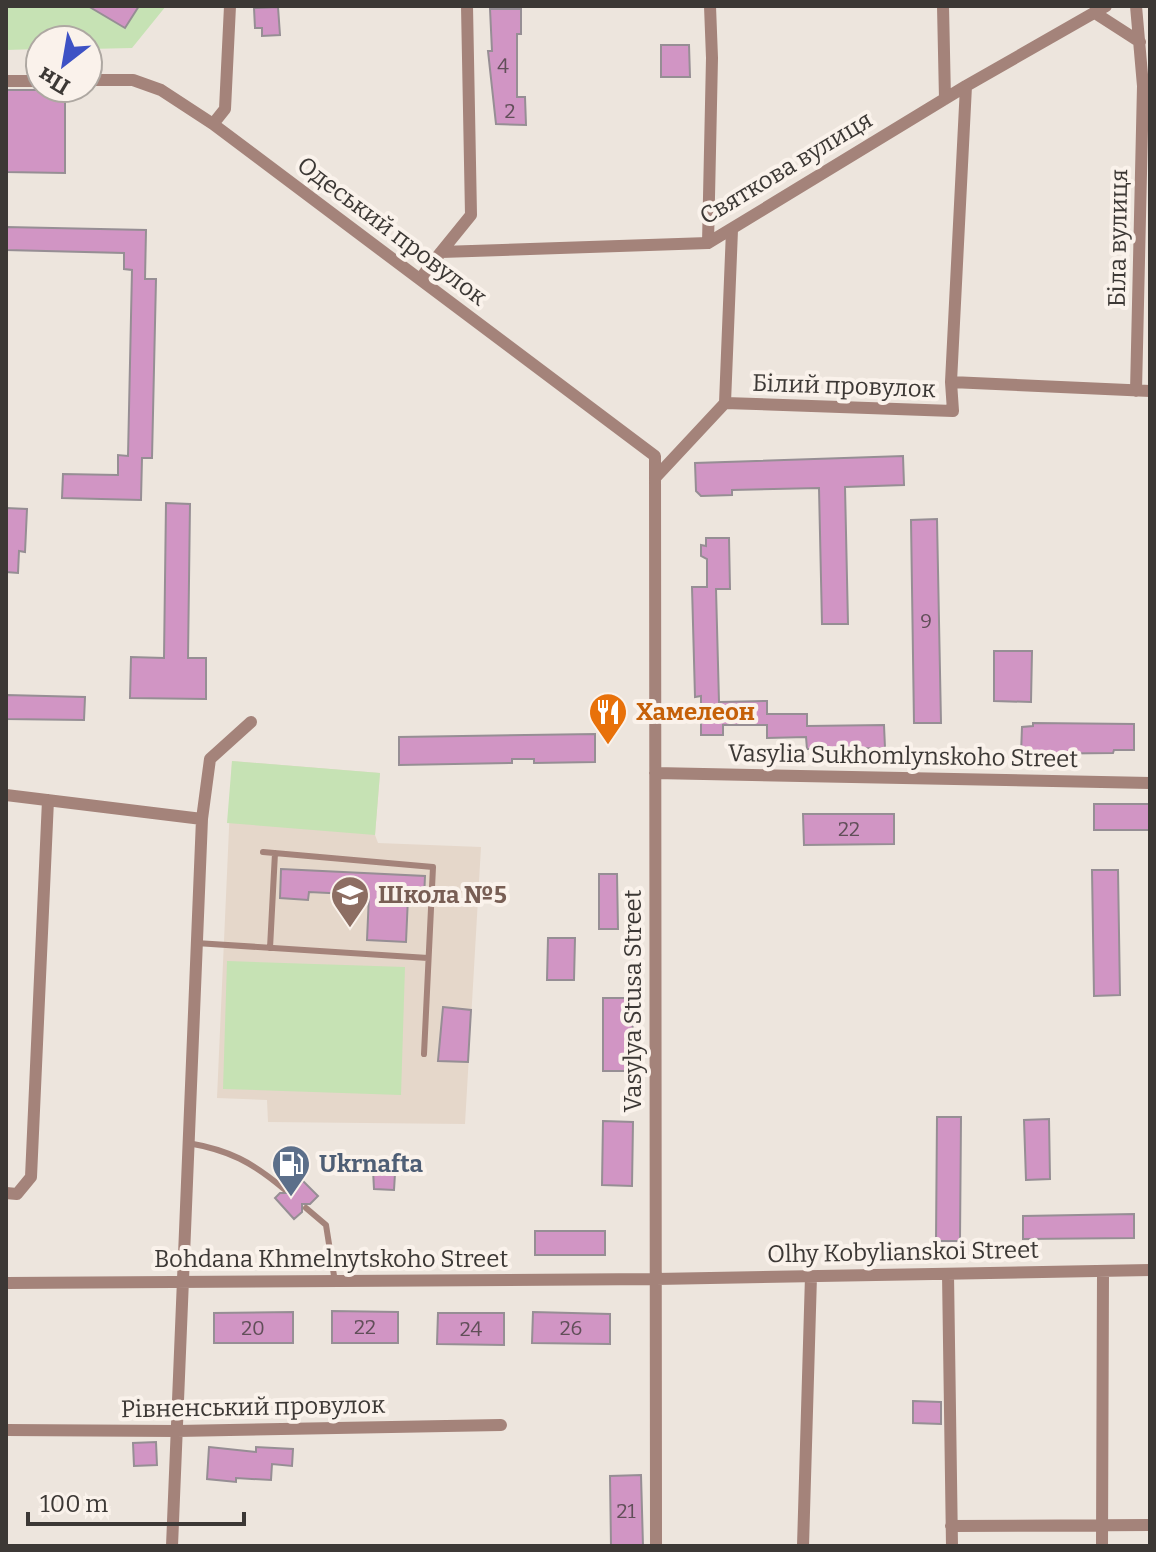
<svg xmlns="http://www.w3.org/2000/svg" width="1156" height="1552" viewBox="0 0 1156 1552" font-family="Bitter,serif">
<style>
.built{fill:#e5d7ca}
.green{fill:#c6e2b4}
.building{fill:#d195c4;stroke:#968e94;stroke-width:2}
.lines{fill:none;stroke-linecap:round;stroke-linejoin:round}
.service{stroke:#a4837a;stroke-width:6}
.minor{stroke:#a4837a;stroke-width:12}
.labels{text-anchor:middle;stroke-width:8;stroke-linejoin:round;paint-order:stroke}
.number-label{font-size:20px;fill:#614f59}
.street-label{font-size:24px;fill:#3c3835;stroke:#faf2eb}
.food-label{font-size:24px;font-weight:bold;fill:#c56008;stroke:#faf2eb;text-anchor:start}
.education-label{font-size:24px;font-weight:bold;fill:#785e54;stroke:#faf2eb;text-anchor:start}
.service-label{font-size:24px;font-weight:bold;fill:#4e5e75;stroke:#faf2eb;text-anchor:start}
</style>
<rect width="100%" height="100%" fill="#ede5dd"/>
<path class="built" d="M232,761L380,773L375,835L378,843L481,847L465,1124L268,1122L267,1100L217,1098Z"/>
<path class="green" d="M6,6H166L132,48L88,49V40H40V49L6,50Z
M232,761L380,773L375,835L227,823Z
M227,961L405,967L401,1095L223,1089Z"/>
<path class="building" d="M88,6H139L125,28Z
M278,7L280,35L262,36V28H255L254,8Z
M490,9H521V34H517V97H525L526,125L496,124L488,51H492Z
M661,45H689L690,77H661Z
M6,90H65V173L6,172Z
M6,227L146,230L145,279H156L152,458H142L141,500L62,498L63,474L118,475V455L128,456L132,270L124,269V253L6,250Z
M903,456L904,485L845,487L848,624H822L819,488L732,490V495L701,496L696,491L695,463Z
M166,503L190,504L188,658H206V699L130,698L131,657L164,658Z
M6,508L27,509L25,552L19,551L18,573L6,572Z
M937,519L941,723H914L911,520Z
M706,538H729L730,589H716L719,702L767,701V714H807V726L884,725L885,748L807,749L806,737L767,738V725H723V735H701V696L695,697L692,587H707V559L701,556V545L706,546Z
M994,651H1032L1031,702L994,701Z
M6,695L85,697L84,720L6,719Z
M1033,723L1134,724V750H1114L1113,753L1021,754L1022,727L1033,726Z
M595,734V762L534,763V759H512V763L399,765V737Z
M1094,804H1150V830H1094Z
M803,814H894V844L804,845Z
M281,869L425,876L424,898L408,897L406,942L367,940L369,895L309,892L308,900L280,898Z
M1092,870H1118L1120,995L1094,996Z
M599,874H617L618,929H599Z
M548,938H575L574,980H547Z
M603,998H633L632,1071H603Z
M443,1007L471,1010L468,1062L438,1061Z
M937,1117H961L960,1241H936Z
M1049,1119L1050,1179L1026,1180L1024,1120Z
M603,1121L633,1122L632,1186L602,1185Z
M381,1157H396L394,1190L374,1189L373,1170H381Z
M298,1176L318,1196L310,1204H302V1212L294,1219L275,1198L280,1193H288V1185Z
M1134,1214V1238L1023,1239V1216Z
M535,1231H605V1255H535Z
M332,1311L398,1312V1343H332Z
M293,1312V1343H214V1313Z
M533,1312L610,1314V1344L532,1343Z
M438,1313H504V1345L437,1344Z
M913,1401L941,1402V1424L913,1423Z
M156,1442L157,1465L134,1466L133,1443Z
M209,1447L256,1452V1447L293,1449L292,1466L272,1464L271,1480L236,1478V1482L207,1479Z
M641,1475L643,1546H611L610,1476Z"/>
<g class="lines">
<path class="service" d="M263,852L433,867L424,1054
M196,943L428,958
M270,948L275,853
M188,1143C229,1150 252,1162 284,1189
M306,1208L326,1225L335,1282"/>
<path class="minor" d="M943,6L945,99
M1095,13L1140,42
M88,80H133L161,90L213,124L655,456L656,1546
M6,81H40
M213,124L225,109L230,6
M708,243L712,58L710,6
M441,252L471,215L467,6
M420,279L441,252L708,243L966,86L1106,6
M951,382L1150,391
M1136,391L1143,86L1136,6
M725,403L953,411L951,382L966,86
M725,403L732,230
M655,478L725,403
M655,773L1150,783
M6,795L202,819
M6,1193L17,1194L31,1177L48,800
M948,1274L952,1546
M6,1283L656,1279L1150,1270
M6,1430L177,1431L501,1425
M951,1526L1150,1525
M172,1546L202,819L210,759L251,722
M803,1546L811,1276
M1102,1546L1103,1271"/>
</g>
<defs>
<g id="restaurant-pin" transform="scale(2)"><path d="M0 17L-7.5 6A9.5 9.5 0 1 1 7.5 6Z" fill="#e8710a" stroke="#faf2eb"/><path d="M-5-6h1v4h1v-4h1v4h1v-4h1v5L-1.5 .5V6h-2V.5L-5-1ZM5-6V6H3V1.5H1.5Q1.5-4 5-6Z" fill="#fff"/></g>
<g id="school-pin" transform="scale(2)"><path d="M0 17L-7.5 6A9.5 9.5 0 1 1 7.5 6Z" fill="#8d6e63" stroke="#faf2eb"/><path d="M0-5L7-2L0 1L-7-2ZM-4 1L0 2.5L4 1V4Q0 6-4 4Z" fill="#fff"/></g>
<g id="fuel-pin" transform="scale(2)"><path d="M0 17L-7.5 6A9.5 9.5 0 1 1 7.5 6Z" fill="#5c6f8a" stroke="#faf2eb"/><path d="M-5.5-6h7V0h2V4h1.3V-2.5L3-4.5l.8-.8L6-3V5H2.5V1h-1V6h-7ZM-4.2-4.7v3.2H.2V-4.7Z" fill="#fff"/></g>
</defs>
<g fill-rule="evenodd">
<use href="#restaurant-pin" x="608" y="712"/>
<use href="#school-pin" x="350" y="895"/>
<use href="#fuel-pin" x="291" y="1164"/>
</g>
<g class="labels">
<g class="number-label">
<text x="503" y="73">4</text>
<text x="510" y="118">2</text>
<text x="926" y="628">9</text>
<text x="849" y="836">22</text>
<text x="365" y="1334">22</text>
<text x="253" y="1335">20</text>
<text x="571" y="1335">26</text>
<text x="471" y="1336">24</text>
<text x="626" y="1518">21</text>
</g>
<g class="street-label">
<text transform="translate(786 168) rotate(-31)" y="8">Святкова вулиця</text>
<text transform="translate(392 231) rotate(37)" y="8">Одеський провулок</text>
<text transform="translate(1118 238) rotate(-89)" y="8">Біла вулиця</text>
<text transform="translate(844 386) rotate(2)" y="8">Білий провулок</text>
<text transform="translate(903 756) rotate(1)" y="8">Vasylia Sukhomlynskoho Street</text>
<text transform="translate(633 1001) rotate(-90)" y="8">Vasylya Stusa Street</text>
<text transform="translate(903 1252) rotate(-1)" y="8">Olhy Kobylianskoi Street</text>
<text x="331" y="1267">Bohdana Khmelnytskoho Street</text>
<text transform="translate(253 1407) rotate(-1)" y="8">Рівненський провулок</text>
</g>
<g class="food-label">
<text x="636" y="720">Хамелеон</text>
</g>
<g class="education-label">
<text x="378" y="903">Школа №5</text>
</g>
<g class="service-label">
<text x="319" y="1172">Ukrnafta</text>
</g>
</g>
<rect width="1156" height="1552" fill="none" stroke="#3c3835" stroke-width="16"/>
<g transform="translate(64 64) rotate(211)"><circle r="38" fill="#faf2eb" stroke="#aea8a2" stroke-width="2"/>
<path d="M0-6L14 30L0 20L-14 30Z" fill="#3d52c5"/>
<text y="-12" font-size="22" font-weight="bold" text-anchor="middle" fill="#3c3835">Пн</text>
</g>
<path d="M28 1512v12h216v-12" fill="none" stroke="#3c3835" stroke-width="4"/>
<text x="40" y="1512" font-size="24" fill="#3c3835" stroke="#faf2eb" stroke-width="6" paint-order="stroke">100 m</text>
</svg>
